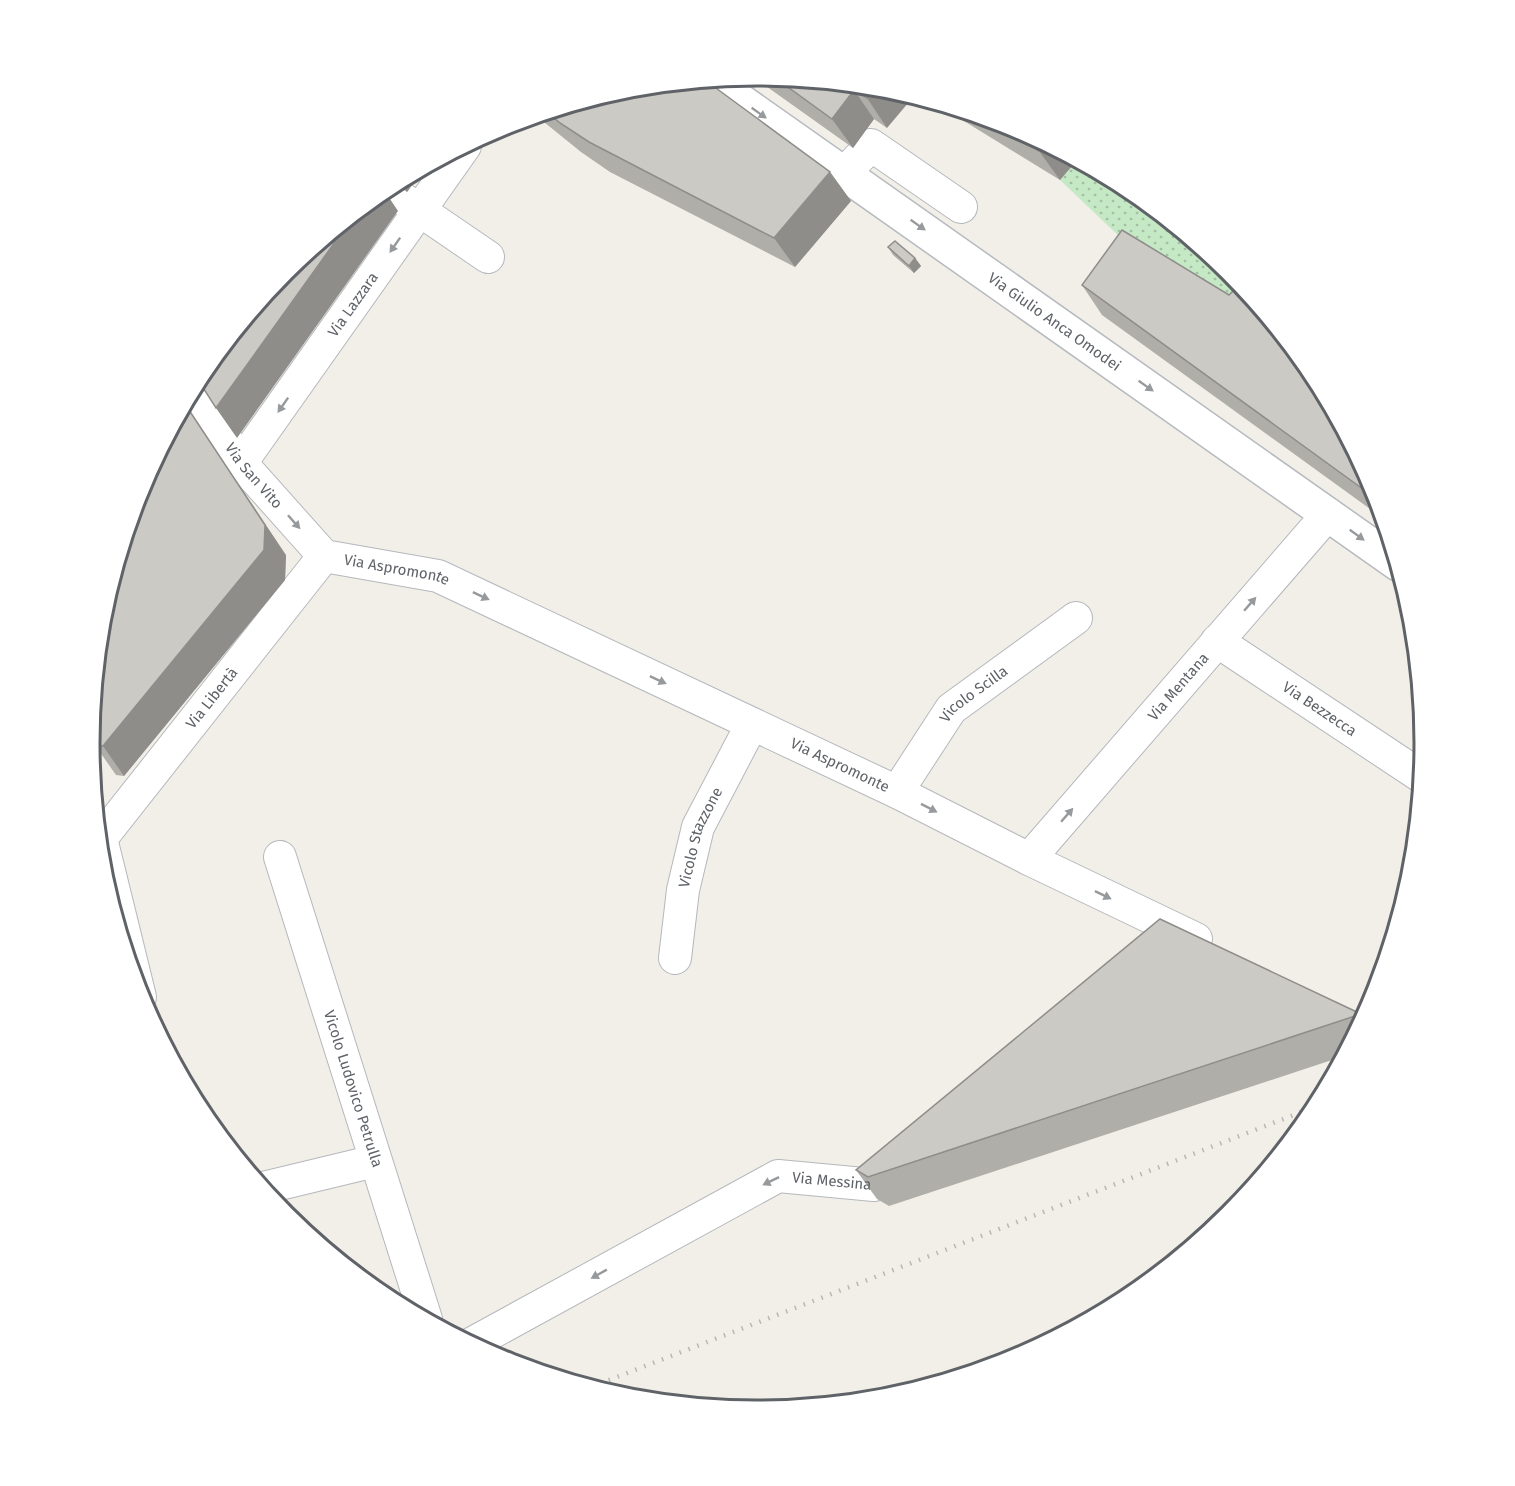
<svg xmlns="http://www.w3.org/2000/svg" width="1515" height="1486" viewBox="0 0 1515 1486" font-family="'Fira Sans',sans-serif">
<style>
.green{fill:url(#green-dots)}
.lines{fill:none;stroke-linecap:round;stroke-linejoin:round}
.minor-casing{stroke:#b5b8bc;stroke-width:34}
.secondary-casing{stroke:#b6babf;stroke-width:36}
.minor{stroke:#fff;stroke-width:32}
.secondary{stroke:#fff;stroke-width:33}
.rail{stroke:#b6b7b8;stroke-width:4.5;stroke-dasharray:1.5 8;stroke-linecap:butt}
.wall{fill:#afaea9}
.shaded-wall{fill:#8f8d8a}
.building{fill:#cccac5;stroke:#8f8d8a;stroke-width:1.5}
.oneway{fill:#979a9d}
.labels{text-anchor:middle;stroke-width:5;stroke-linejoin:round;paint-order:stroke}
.street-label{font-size:15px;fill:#5f6368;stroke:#fff}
.rim{fill:none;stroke:#5f6368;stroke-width:3}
</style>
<defs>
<pattern id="green-dots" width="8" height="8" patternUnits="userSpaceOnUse" patternTransform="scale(1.5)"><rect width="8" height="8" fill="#c5e8c5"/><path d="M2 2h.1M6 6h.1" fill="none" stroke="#a3c0a4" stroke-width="1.8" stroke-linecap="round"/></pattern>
</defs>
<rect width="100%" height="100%" fill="#f1efe8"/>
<path class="green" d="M1077,160L1129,188L1230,271L1272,322L1143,259L1060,180Z"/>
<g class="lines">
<g class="minor-casing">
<g id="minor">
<path d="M845,173L871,145L961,207"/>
<path d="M387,188L488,257"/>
<path id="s1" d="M193,389L241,463L324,556"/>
<path id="s2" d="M241,463L465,146"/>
<path id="s3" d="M324,556L438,576L897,792L1029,859L1196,939"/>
<path id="s4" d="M1217,641L1422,777"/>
<path id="s5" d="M897,792L951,709L1076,618"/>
<path d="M97,822L140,997"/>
<path id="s6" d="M99,841L324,556"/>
<path id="s7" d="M280,857L426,1319"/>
<path id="s8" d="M1029,859L1328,514"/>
<path id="s9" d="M675,958L683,890L698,827L752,724"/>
<path d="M263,1188L375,1161"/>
<path id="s10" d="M471,1344L778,1176L874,1185L900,1163"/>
</g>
</g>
<g class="secondary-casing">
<g id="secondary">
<path id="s11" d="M711,80L1398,564"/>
</g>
</g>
<use href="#minor" class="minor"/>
<use href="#secondary" class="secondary"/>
<path class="rail" d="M591,1387L1317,1106"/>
</g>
<path class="wall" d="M758,75L888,88L887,128L874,119L853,148L752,76Z
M628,88L830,172L851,201L795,267L610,172L581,152L539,118L537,115Z
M933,102L1013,126L1077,160L1060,180Z
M425,167L407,192L395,183Z
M888,247L915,258L921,266L914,273L893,255Z
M1082,285L1375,488L1384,519L1102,315Z
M286,555L285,580L124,776L116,775L95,745Z
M1361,1014L1364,1019L1344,1056L889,1206L877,1199L856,1170Z"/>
<path class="shaded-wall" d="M876,87L888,88L914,96L887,128L867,98Z
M854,90L874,119L853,148L832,119Z
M1045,143L1077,160L1060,180L1039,151Z
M425,167L407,192L399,181Z
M830,172L851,201L795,267L774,238Z
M384,190L398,211L237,438L216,408L355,214Z
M915,258L921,266L914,273L909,266Z
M185,404L286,555L285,580L124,776L103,746Z"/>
<path class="building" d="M774,77L876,87L867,98L854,90L832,119Z
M705,80L830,172L774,238L589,142L560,123L547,112L628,88Z
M986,118L1013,126L1045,143L1039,151Z
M355,214L216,408L198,380L202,372L285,270Z
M1122,230L1229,295L1240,284H1241L1313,372L1375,488L1378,500L1082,285Z
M895,241L915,258L909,266L888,247Z
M185,404L265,525L264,550L103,746L95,745L91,730L102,612L140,487Z
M1160,919L1361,1014L868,1177L856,1170Z"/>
<defs><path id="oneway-solid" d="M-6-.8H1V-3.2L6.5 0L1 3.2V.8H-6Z" transform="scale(1.5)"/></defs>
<g class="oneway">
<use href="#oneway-solid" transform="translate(759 113) rotate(35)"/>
<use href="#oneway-solid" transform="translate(918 225) rotate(35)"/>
<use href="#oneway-solid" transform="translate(395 245) rotate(125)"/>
<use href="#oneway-solid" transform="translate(1146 386) rotate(35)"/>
<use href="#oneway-solid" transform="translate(283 405) rotate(125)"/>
<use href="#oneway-solid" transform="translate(294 522) rotate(48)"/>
<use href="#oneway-solid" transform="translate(1357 535) rotate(36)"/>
<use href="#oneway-solid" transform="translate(481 596) rotate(25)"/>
<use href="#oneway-solid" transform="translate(1250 604) rotate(-49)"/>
<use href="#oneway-solid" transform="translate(658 680) rotate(25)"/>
<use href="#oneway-solid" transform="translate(929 808) rotate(27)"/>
<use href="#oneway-solid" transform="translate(1067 815) rotate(-49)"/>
<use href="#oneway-solid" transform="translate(1103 895) rotate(26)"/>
<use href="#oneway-solid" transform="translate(771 1181) rotate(154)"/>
<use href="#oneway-solid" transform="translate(599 1274) rotate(151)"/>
</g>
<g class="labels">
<g class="street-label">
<text dy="5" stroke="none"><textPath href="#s2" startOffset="194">Via Lazzara</textPath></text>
<text dy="5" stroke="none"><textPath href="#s11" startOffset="420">Via Giulio Anca Omodei</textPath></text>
<text dy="5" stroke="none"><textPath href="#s1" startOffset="106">Via San Vito</textPath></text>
<text dy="5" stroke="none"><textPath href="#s3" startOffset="74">Via Aspromonte</textPath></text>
<text dy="5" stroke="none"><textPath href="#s8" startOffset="228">Via Mentana</textPath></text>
<text dy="5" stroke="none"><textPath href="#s5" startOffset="126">Vicolo Scilla</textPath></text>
<text dy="5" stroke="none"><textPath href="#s6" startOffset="182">Via Libertà</textPath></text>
<text dy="5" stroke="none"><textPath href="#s4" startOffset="123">Via Bezzecca</textPath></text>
<text dy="5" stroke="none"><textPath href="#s3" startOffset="560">Via Aspromonte</textPath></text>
<text dy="5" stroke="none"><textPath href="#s9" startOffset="124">Vicolo Stazzone</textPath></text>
<text dy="5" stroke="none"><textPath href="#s7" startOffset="243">Vicolo Ludovico Petrulla</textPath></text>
<text dy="5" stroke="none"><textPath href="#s10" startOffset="404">Via Messina</textPath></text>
</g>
</g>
<path d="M0 0H1515V1486H0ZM100 743a657 657 0 1 1 1314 0a657 657 0 1 1-1314 0Z" fill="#fff" fill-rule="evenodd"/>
<path class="rim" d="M100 743a657 657 0 1 1 1314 0a657 657 0 1 1-1314 0Z"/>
</svg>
